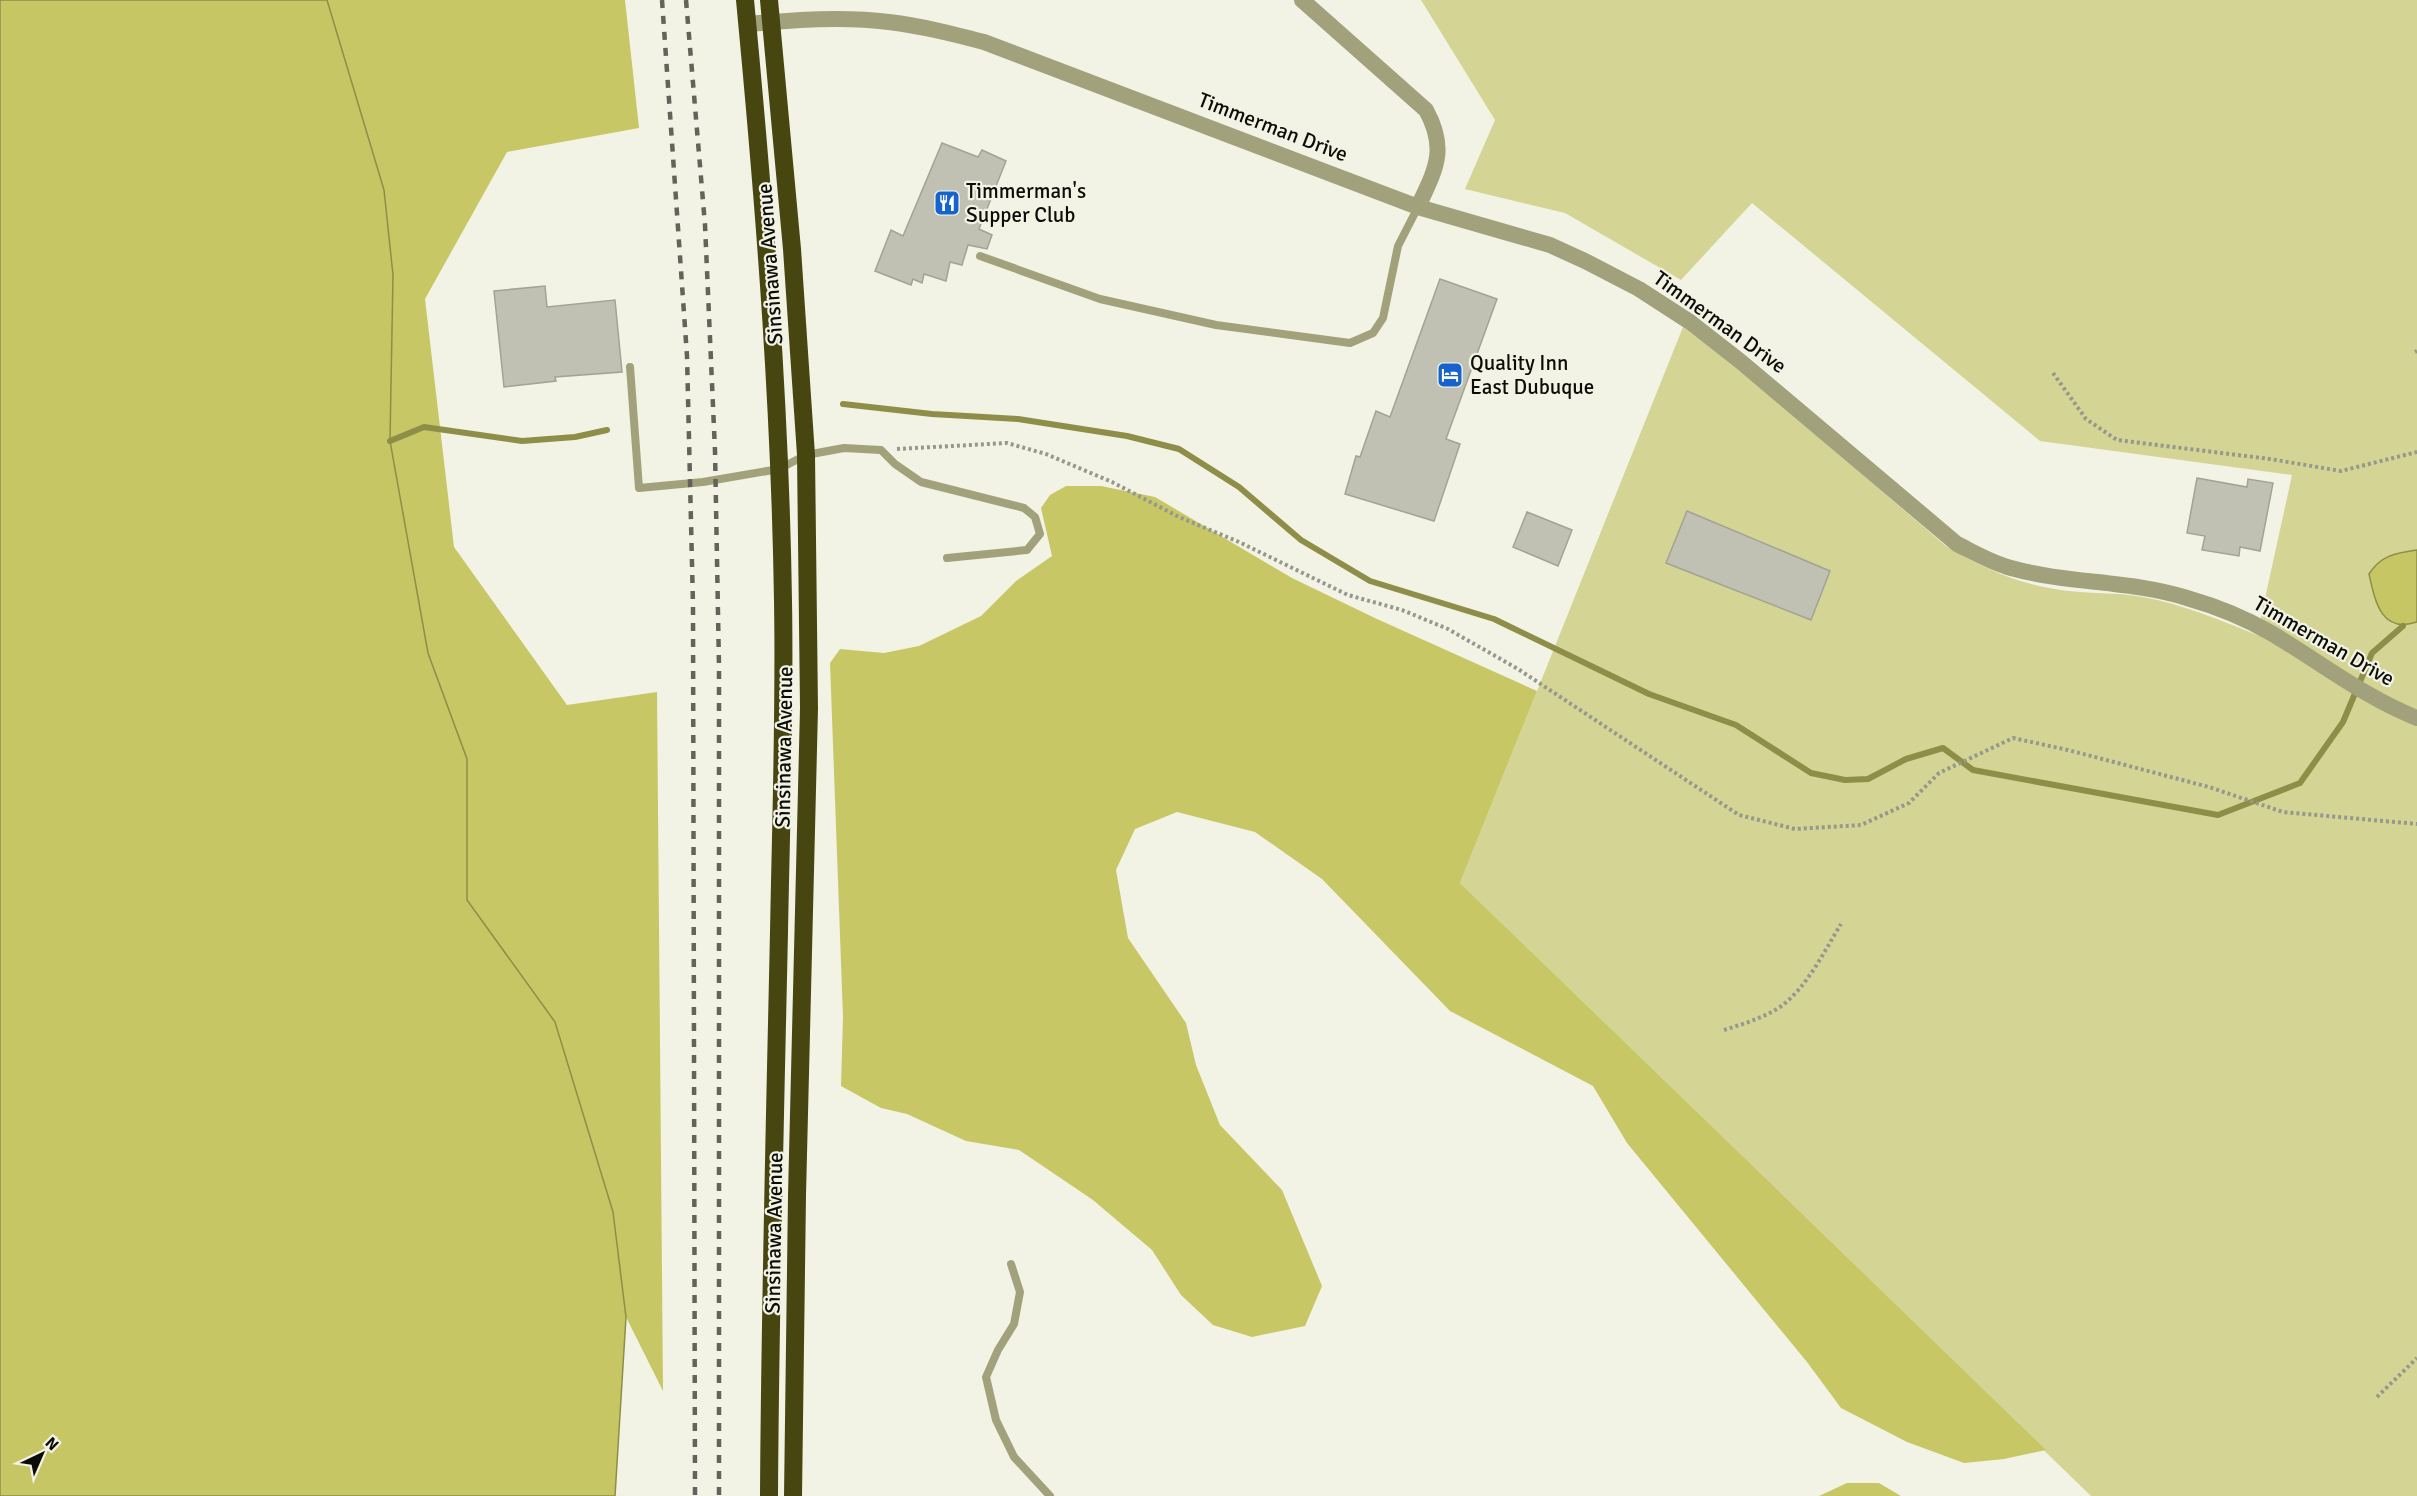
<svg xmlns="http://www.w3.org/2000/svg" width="2417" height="1496" viewBox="0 0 2417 1496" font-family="Signika,sans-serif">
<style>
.green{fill:#d4d594}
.forest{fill:#c7c766}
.water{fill:#c6c664;stroke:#8e8e48;stroke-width:1.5}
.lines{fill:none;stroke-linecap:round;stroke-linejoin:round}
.stream{stroke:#8e8e48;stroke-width:6}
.building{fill:#c0c1b3;stroke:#a2a295;stroke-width:1.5}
.path{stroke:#97988d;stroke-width:4;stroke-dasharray:3 3;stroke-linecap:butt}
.lane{stroke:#a1a27b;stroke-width:8}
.street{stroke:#a1a27b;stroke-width:16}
.highway{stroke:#474611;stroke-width:18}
.rail{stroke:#63635b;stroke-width:4.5;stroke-dasharray:8 8;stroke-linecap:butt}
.labels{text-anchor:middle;stroke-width:4.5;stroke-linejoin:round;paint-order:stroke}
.street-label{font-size:21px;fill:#0d0d08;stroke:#f2f3e5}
.poi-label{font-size:21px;fill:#0d0d08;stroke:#f2f3e5;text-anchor:start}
</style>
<rect width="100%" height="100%" fill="#f2f3e5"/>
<path class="green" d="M1421,0H2417V1496H2091L1460,883L1683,327L1741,371L1946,546C1982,568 2018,584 2061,590C2088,594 2116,592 2143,597C2182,604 2220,620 2257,635L2292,475L2040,441L1752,203L1681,280L1565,213L1465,189L1495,120Z"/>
<path class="forest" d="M327,0H625L639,128L507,152L425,299L454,547L567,705L657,692L663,1391L626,1317L613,1212L555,1022L467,900V759L428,653L390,441L393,275L384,190Z
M1066,486H1101L1155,497L1292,578L1377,619L1537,691L1460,883L2046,1450L2004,1459L1964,1463L1907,1442L1841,1408L1807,1362L1627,1143L1593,1086L1450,1011L1322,879L1255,832L1177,812L1135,829L1116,870L1128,938L1186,1023L1196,1065L1220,1125L1282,1190L1322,1286L1305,1326L1252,1337L1213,1325L1181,1295L1152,1250L1093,1200L1019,1150L966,1141L907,1114L881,1108L841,1086L843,1017L830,663L840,649L884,653L919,646L981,616L1016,581L1052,556L1041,508L1050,495Z
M1847,1483H1879L1901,1496H1819Z"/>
<path class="water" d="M0,0H327L384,190L393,275L390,441L428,653L467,759V900L555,1022L613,1212L626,1317L615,1496H0Z
M2417,550V622C2381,634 2375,601 2369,574C2381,555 2396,553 2417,550Z"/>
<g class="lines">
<path class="stream" d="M843,404L932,414L1018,419L1127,436L1179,449L1239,487L1301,540L1370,581L1494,619L1649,694L1736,725L1811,773L1845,780L1868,779L1906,759L1943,748L1973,770L2218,815L2300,783L2343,722L2372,653L2403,626
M390,441L424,427L522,441L575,437L607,430"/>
</g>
<path class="building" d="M942,143L978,157L982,150L1006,161L979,229L992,235L987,249L968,245L962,265L950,262L946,281L924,274L922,283L913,279L911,285L875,271L891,230L903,236Z
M1440,279L1497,299L1446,439L1460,444L1434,521L1345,494L1356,456L1360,457L1376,411L1390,417Z
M545,286L547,307L615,300L622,372L555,377L556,381L504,387L494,291Z
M2197,478L2247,487L2248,479L2273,483L2260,551L2240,547L2239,556L2202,550L2205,536L2187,533Z
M1687,511L1830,571L1811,620L1666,563Z
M1527,512L1572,530L1558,566L1513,547Z"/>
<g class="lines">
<path class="path" d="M2415,352L2417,351
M2053,373L2086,419L2117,440L2270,459L2341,471L2417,452
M897,449L1007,443L1046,454L1112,482L1179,517L1239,542L1348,595L1402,610L1448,629L1518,669L1739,815L1795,829L1861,825L1909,803L1939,773L2013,738L2068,750L2209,787L2283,812L2417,824
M1724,1030C1743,1024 1763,1018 1780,1007C1806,989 1825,950 1841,924
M2377,1397L2417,1358"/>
<path class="lane" d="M980,256L1100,299L1216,325L1350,343L1373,333L1383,318L1398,246L1418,207
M630,367L639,488L703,482L779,469L806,455L844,448L881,450L895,464L921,482L1024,508L1035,517L1040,534L1027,550L947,558
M1011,1264L1020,1292L1014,1324L998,1350L986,1377L996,1420L1014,1457L1050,1496"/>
<path class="street" d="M1302,0L1426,110C1448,150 1435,170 1418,207
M747,24C794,20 842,16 889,22C922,26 953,34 984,42L1418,207L1550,245L1585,261L1639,289L1690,322L1740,361L1957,544C1975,553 1992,563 2011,568C2068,584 2130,580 2187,598C2215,606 2245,618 2271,633C2320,662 2364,697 2417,718"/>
<path class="highway" d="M745,0C764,200 780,400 783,601C785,711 781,821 779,932C775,1120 770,1308 769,1496
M769,0L792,249L806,455L809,708L797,1195L793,1496"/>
<path class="rail" d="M662,0L687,356L693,605L695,1496
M686,0L705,225L715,451L719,667V1496"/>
</g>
<defs>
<g id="restaurant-square" transform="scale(1.35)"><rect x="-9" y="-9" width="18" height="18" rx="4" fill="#1763cd" stroke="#f2f3e5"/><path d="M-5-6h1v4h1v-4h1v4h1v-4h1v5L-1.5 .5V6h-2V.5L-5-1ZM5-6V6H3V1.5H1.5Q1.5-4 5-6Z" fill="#fff"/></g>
<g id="hotel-square" transform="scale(1.35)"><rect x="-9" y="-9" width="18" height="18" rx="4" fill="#1763cd" stroke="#f2f3e5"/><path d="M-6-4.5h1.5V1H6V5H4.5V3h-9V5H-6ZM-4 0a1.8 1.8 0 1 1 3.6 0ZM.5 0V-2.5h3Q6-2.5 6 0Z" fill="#fff"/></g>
</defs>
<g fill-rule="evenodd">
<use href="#restaurant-square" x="947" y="203"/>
<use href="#hotel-square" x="1450" y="375"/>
</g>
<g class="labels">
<g class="street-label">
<text transform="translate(1273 127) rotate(21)" y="7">Timmerman Drive</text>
<text transform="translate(770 264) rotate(-94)" y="7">Sinsinawa Avenue</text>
<text transform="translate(1720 322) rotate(36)" y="7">Timmerman Drive</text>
<text transform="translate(2324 641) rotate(30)" y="7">Timmerman Drive</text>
<text transform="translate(784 747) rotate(-89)" y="7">Sinsinawa Avenue</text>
<text transform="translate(774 1233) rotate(-89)" y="7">Sinsinawa Avenue</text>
</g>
<g class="poi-label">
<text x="966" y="198">Timmerman's<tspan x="966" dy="24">Supper Club</tspan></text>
<text x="1470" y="370">Quality Inn<tspan x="1470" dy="24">East Dubuque</tspan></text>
</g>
</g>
<g transform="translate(42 1454) rotate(44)" stroke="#f2f3e5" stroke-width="4.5" paint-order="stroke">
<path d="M0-4.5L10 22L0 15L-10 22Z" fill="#0d0d08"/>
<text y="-9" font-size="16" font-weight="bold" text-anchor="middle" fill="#0d0d08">N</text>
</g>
</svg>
